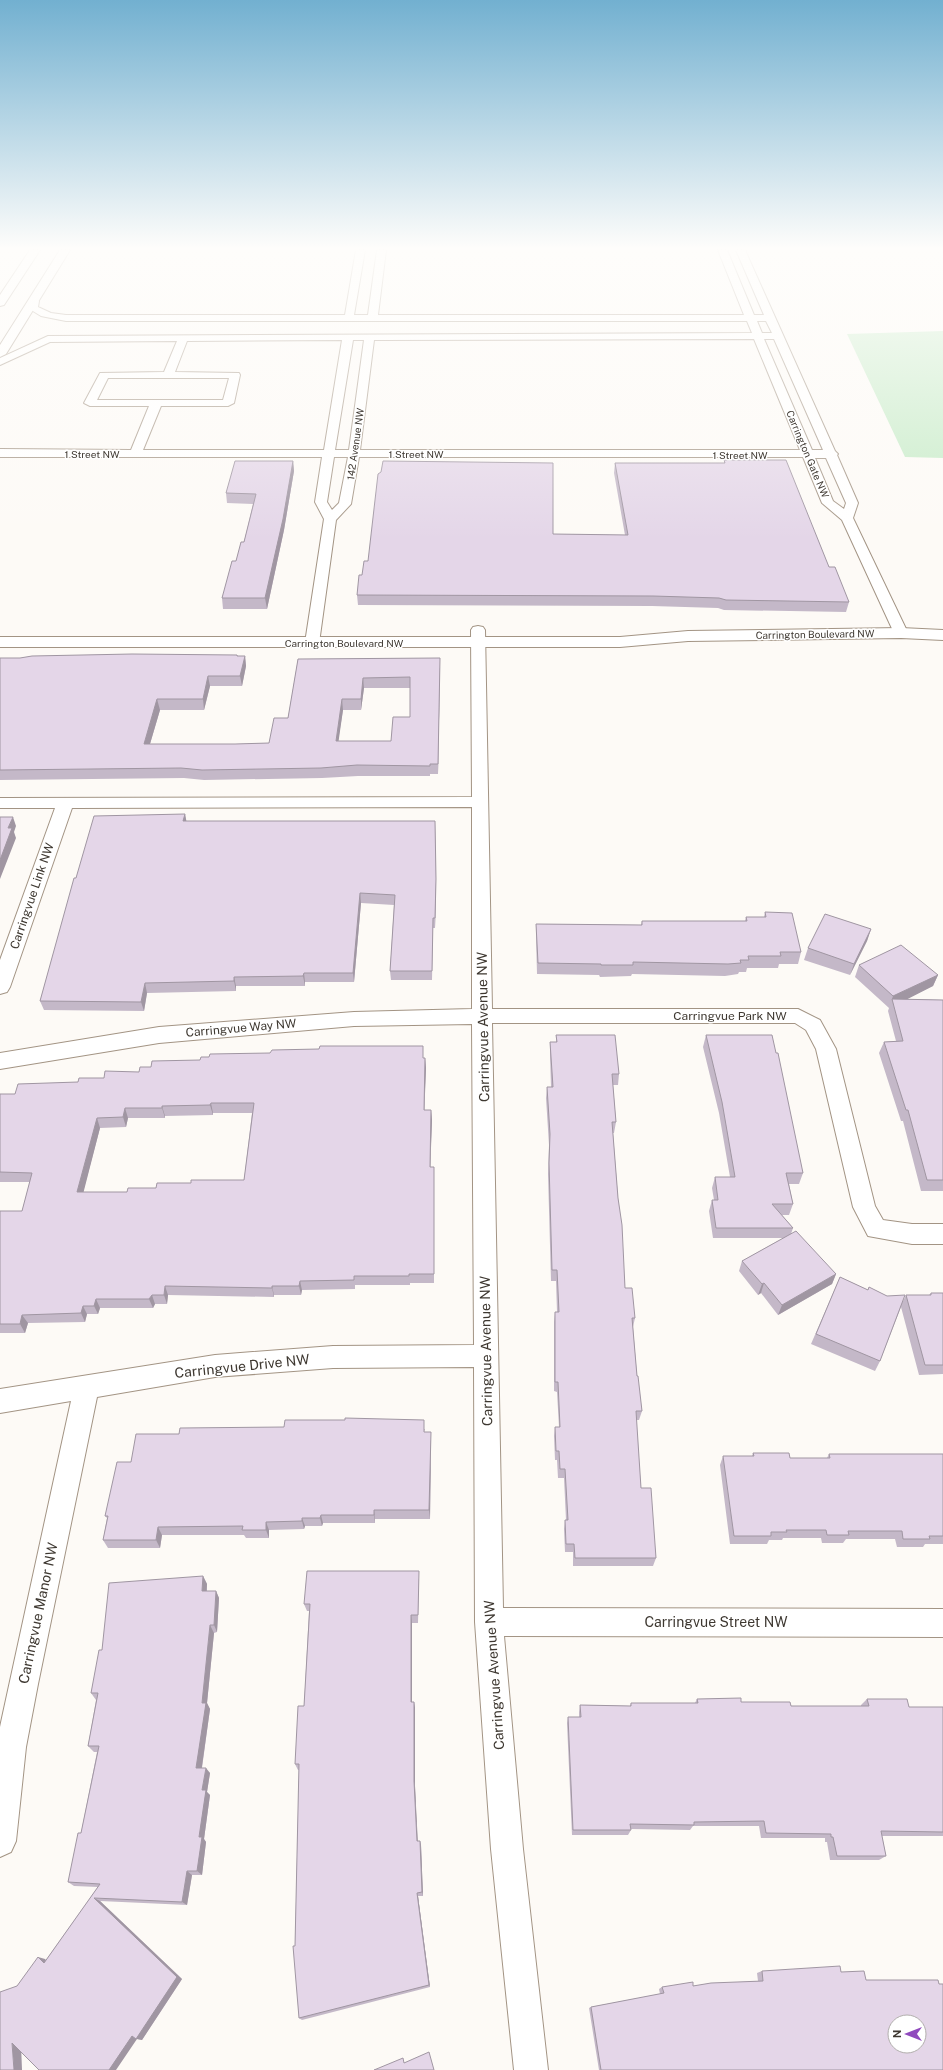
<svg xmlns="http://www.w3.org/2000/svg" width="943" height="2070" viewBox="0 0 943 2070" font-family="'Public Sans',sans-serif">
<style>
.green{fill:#c6ebc7}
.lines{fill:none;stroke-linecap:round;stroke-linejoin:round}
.minor-casing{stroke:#a39484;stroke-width:2}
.tertiary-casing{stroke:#a39484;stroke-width:2}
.secondary-casing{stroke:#a39484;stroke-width:2}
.minor{fill:#fff;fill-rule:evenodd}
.tertiary{fill:#fff;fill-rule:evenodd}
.secondary{fill:#fff;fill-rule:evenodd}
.wall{fill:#c4b8c8;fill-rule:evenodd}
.shaded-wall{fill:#a096a2}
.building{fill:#e4d6e8;stroke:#a096a2;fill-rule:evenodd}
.labels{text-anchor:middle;stroke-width:3;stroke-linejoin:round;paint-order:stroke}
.far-street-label{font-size:10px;fill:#3e3831;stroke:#fff}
.street-label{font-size:12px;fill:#3e3831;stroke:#fff}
.near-street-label{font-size:14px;fill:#3e3831;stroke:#fff}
</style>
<rect width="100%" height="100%" fill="#fdfaf6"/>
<path class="green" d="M943,331V458L905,457L847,334Z"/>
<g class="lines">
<g class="minor-casing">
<path id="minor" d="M356,250H365L354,315H368L377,250H386L378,315H744L718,250H727L754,315H764L736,250H745L835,451L838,454L837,455L858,503L853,518L908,633L906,636H896L894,633L842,520L822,503L803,457H359L351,504L336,520L319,643L317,646H307L305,643L324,519L315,502L322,457H0V449L131,450L149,406H90L84,403L100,373L164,372L177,341L50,342L0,365V358L48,336L752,333L747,321H66L41,316L28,308L29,301L34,298L39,301L38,307L51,313L66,315H345ZM757,321H766L772,333H762ZM754,339L800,450H360L374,340ZM764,339H774L823,450H812ZM342,340L324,450H143L161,406H228L234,403L240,375L239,373L175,372L187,341ZM353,340H364L349,450H335ZM108,378H229L223,400H97ZM334,457H348L339,503L332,510L327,502ZM815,458H826L846,503L844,509L833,501Z
M478,626L483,627L485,630L492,1009H798L820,1020L836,1049L875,1206L883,1220L912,1224H943V1244H912L868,1236L853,1207L816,1049L806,1030L795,1023H492L503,1608L943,1609V1637L504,1636L523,1849L548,2070H514L491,1849L475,1622L474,1367L333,1368L215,1377L97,1397L38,1684L26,1747L16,1841L11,1852L0,1857V1727L71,1401L0,1413V1389L215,1355L333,1346L474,1345L472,1024L354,1026L159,1043L0,1069V1053L159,1027L354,1012L472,1009V807L72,808L10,987L7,992L0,994V960L55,808H0V798L472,797L471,630L473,627Z"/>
</g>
<g class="tertiary-casing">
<path id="tertiary" d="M901,628L943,630V640L901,638L688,641L620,647H0V637H620L688,631Z"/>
</g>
<g class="secondary-casing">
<path id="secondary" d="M30,250H40L4,305L0,306V295Z
M60,250H70L6,354L0,357V345Z"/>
</g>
<use href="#minor" class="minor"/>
<use href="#tertiary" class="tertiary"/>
<use href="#secondary" class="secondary"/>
</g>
<path class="wall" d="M724,460L829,567L849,602L846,612L724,610L718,608L652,606L358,605L357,595L368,561L553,534L625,535L614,473L615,463H724Z
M293,461L294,471L284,530L267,609H223L222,598L244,542L253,504L227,503L226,493Z
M237,655L238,656H245L246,666L242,686H210L204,710H160L150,744H235L269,743L288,718L298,659L440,668L438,774H430V776H358L322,778L204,780L184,778L0,780V658H20ZM364,688H410V717L391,741H338L343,710H361Z
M185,814L186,821L436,888L435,928H433L432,980H391L390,971L394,905L361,903L354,982H305V986H236V991L147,993L144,1011L44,1010L40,1001L76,878Z
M765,912L801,952L798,964H779L778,968H747L746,972H739L738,974L725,976L632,974L631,976L600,977L599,975L537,974L536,936V924L641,925L642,921H745L746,917H764Z
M871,929L867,941L850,975L804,960L808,948Z
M859,965L938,975L933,986L906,999L943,1000V1191H921L903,1121H901L879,1053L884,1042L896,1041L888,1011L889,1008L855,977Z
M556,1035L619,1074L618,1085H613L616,1122L614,1133H613L625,1288L635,1318L633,1327L637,1376L642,1411L639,1420H636L641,1488L656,1558L653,1566H573V1552H565L564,1529L565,1520H566L564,1478H558L557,1460H555L554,1436L555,1427H559L557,1392L554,1391V1322L555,1312H557L556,1281H551L548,1174L549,1145L546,1098L547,1087H551L550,1054V1042H556Z
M706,1035L803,1173L799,1184H789L793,1204L789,1215H782L793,1228L791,1234L836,1274L832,1284L778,1315L761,1293L758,1295L739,1271L742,1261L783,1238H713L709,1211L712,1200H714L712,1188L715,1177H730L719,1113L703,1047Z
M425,1058L426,1068L424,1110H431L432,1120L430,1167L434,1176V1283H410V1285H355V1289L302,1290L301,1295H274V1297L168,1295L167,1304H155L153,1308H100L98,1314H87L85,1322L28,1323L25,1333H0V1211H22L30,1182H0V1094H15L78,1082L104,1078L139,1072L151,1067ZM213,1113H252L244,1180L191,1183L127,1192H83L100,1128L126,1127L128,1118H165V1116L213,1115Z
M840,1277L868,1290L903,1301L906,1295H929L931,1293H943V1374L919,1375L901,1307L880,1361L875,1371L811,1344Z
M425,1429L424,1432L431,1441L430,1519H375V1523H323L322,1526H305L304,1529L269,1530V1538H246L244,1535H162L160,1548H108L103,1540L107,1518L105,1516L131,1462L179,1434Z
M753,1453L790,1458H827L829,1454H943V1544H925L923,1547H897L895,1539H846L843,1543H822L821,1538H783L782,1540H769L767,1544H730L720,1465L723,1456H752Z
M203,1576L207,1584V1591H216L219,1598L217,1632L214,1633L207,1703L210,1709L202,1768L210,1773L207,1792L210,1795L204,1839L206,1842L202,1875H192L187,1905L100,1901L182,1979L142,2040L137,2039L21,2052L17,1986L46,1960L98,1887L74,1886L68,1882L81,1833L97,1752H94L88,1746L96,1700L91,1693L102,1650Z
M419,1579L418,1623H412V1702H414L415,1708V1786L417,1841H420L421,1845L423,1896H418L430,1987L302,2020L299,2018L295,1946L299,1770H298L295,1764L304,1706L309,1611H307L304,1604Z
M697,1699L791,1706H861V1705L867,1699L909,1707H943V1836H882L886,1856L879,1860H830L827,1842H825V1838H761L759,1826H693L690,1830L631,1829V1830L628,1835H572L567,1723L568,1717H579V1712L580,1705L630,1706L631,1703H695Z
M762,1971L841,1972L866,1980L943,2070H599L589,2008L591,2007L660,1994L659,1989L662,1987L693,1986L758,1981L757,1973Z"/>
<path class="shaded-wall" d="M293,461L294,471L284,530L267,609L265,598Z
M245,656L246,666L242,686L240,676Z
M440,658V668L438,774V764Z
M208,676L210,686L204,710L203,699Z
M363,678L364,688L361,710V699Z
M157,699L160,710L147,754L144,744Z
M342,699L343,710L337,752L336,741Z
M185,814L187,824L183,821Z
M13,817L16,826L14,832L16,838L0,879V860L8,828Z
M435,821L436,888L435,928Z
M360,893L361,903L354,982L353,973Z
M871,929L867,941L850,975L854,964Z
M304,973L305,982V986L303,976Z
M938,975L933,986L894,1006L892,999L893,996Z
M234,977L236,986V991L234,981Z
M145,983L147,993L144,1011L141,1002Z
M425,1058L426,1068L424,1120V1110Z
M211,1103L213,1113V1115L210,1105Z
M162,1106L165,1116V1118L162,1108Z
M125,1108L128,1118L126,1127L123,1117Z
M431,1110L432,1120L430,1176V1167Z
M97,1118L100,1128L81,1202L77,1192Z
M836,1274L832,1284L778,1315L782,1305Z
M300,1281L302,1290L301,1295L299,1286Z
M764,1283L761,1293L758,1295L762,1284Z
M165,1286L168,1295L167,1304L164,1295Z
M272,1286L274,1295V1297L272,1288Z
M152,1295L155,1304L153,1308L149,1299Z
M96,1299L100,1308L98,1314L94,1306Z
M83,1306L87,1314L85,1322L81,1313Z
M22,1315L28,1323L25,1333L20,1324Z
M431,1432V1441L430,1519L429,1510Z
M374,1510L375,1519V1523L374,1515Z
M321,1515L323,1523L322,1526L320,1518Z
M302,1518L305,1526L304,1529L302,1521Z
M266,1522L269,1530V1538L266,1530Z
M158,1527L162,1535L160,1548L156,1540Z
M203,1576L207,1584L206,1599L202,1591Z
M216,1591L219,1598L217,1632L214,1625Z
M411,1615L412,1623V1709L411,1702Z
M210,1625L214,1633L207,1703L210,1709L201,1773L196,1768L202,1703Z
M414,1702L415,1708V1786L418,1845L417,1841L414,1781Z
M206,1768L210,1773L207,1792L210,1795L204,1839L206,1842L202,1875L197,1871L202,1790Z
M420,1841L421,1845L423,1896L422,1892Z
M187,1871L192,1875L187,1905L182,1902Z
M417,1893L418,1896L430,1987L429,1985Z
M94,1898L100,1901L182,1979L142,2040L137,2039L116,2070H109Z
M38,1957L45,1959L51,1965L44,1963Z
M12,2043L21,2044L22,2070H14Z"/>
<path class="building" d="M724,460H786L829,567H835L849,602L726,600L719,598L653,596L357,595L359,575H362L364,561H368L378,474L381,472L383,461L553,463V534L628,535L615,463H725Z
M235,461H293L283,519L265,598H222L232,561H236L241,542H244L256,494L226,493Z
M132,654L237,655V656H245L240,676H208L203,699H157L144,744H235L269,743L274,718H288L298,659L440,658L438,764H430V766L357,765L321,768L202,770L181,768L0,770V658H20L32,656ZM410,677V717H393L391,741H336L342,699H361L363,678Z
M185,814L183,821H435L436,879L435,918H433L432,971H390L395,895L360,893L353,973H304L303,976L234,977V981L145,983L141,1002L40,1001L74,878H76L94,816Z
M0,817H13L8,828H12L0,860Z
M765,912L792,913L801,952H780L781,956H748L749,960H740L741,963L728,964L633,962V965H601V964L538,963L536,924L642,925V921H747L746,917H766Z
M825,914L871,929L854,964L808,948Z
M901,945L938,975L893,996L859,965Z
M892,999L943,1000V1180H927L908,1110H906L884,1042L903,1041Z
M556,1035H615L619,1074H612L616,1122H612L618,1198L622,1225L625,1288H632L635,1318H632L637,1376H638L642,1411H636L641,1488H651L656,1558H575L574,1544H566L565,1520H568L565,1469H560L559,1451H556L555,1427H560L558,1382H555V1312H559L557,1270H552L549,1163L550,1134L547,1087H553L550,1042H557Z
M706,1035H772L776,1053H778L803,1173H786L793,1204H772L793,1228H716L712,1200H718L715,1177H735L722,1102Z
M320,1046H423V1058H425L424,1110H431L430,1167H434V1274H409V1276H354V1280L300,1281L299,1286H272V1288L165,1286L164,1295H152L149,1299H96L94,1306H83L81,1313L22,1315L20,1324H0V1211H22L32,1173L0,1172V1094H15L18,1084L78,1082L79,1078H104L105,1071L139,1072L140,1067H151L152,1061L200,1060L201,1057H209L210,1054L270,1053L272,1050L319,1049ZM211,1103H254L244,1180H191V1183H157L156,1188H128L127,1192H77L97,1118L123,1117L125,1108H162V1106L210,1105Z
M796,1231L836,1274L782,1305L764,1283L762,1284L742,1261Z
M840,1277L868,1290L869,1287L887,1296L905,1295L880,1361L816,1334Z
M931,1293H943V1365H925L906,1295H931Z
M345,1418L424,1420V1432H431L429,1510H374V1515H321L320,1518H302V1521L266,1522V1530H242L243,1526L158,1527L156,1540H103L108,1516H105L117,1462H131L136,1434H179L180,1428L284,1427L285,1420H345Z
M753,1453H789L790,1458H830L829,1454H943V1536H929L930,1539H903L902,1531H848L849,1535H827L826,1530H786L787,1532H771V1536H734L723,1456H754Z
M307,1571H419L418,1615H411V1702H414V1781L417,1841H420L422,1892L417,1893L429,1985L299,2018L293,1946H295L299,1764H295L298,1706H304L310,1604H304Z
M203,1576L202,1591H216L214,1625H210L202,1703H206L196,1768H206L202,1790H206L199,1837H202L197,1871H187L182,1902L94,1898L177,1977L136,2039L132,2036L109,2070H39L12,2043L14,2070H0V1992L17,1986L38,1957L44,1963L100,1884L68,1882L78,1833H81L99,1746H88L98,1693H91L99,1650H102L109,1583Z
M741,1698V1702H790L791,1706H869L867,1699H907L909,1707H943V1832L881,1831L886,1856H837L833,1837H831V1834L766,1833L764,1821L694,1822V1825L630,1824L631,1830H573L568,1717H581L580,1705L631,1706V1703H698L697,1699Z
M840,1966L841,1972L864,1971L866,1980H938L939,1984H943V2070H601L591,2007L664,1993L662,1987L693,1982V1986L711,1983L763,1981L762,1971ZM895,2022H919V2046H895Z
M429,2052L434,2070H374L403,2058L404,2063Z"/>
<linearGradient id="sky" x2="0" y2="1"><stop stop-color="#72b0d0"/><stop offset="0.46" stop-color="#fefdfb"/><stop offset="1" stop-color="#fefdfb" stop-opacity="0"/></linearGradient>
<rect width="943" height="540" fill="url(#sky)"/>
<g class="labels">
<g class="far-street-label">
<text transform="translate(355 444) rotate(-82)" y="4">142 Avenue NW</text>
<text x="92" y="458">1 Street NW</text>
<text x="416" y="458">1 Street NW</text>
<text transform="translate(808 454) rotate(67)" y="4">Carrington Gate NW</text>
<text x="740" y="459">1 Street NW</text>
<text transform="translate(815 634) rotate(-1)" y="4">Carrington Boulevard NW</text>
<text x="344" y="647">Carrington Boulevard NW</text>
</g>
<g class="street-label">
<text transform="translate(32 896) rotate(-71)" y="4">Carringvue Link NW</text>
<text x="730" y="1020">Carringvue Park NW</text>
<text transform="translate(241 1028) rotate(-5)" y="4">Carringvue Way NW</text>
</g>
<g class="near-street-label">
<text transform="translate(483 1027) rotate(-91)" y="5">Carringvue Avenue NW</text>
<text transform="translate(486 1351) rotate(-91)" y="5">Carringvue Avenue NW</text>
<text transform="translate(242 1366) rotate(-6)" y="5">Carringvue Drive NW</text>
<text transform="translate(38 1613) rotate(-78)" y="5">Carringvue Manor NW</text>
<text x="716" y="1627">Carringvue Street NW</text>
<text transform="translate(494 1675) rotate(-94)" y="5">Carringvue Avenue NW</text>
</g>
</g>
<g transform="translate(907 2034) rotate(270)"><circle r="19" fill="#ffffff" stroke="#b2afad"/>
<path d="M0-3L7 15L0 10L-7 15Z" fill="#904abe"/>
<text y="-6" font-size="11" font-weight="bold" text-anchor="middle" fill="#3e3831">N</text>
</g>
</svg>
